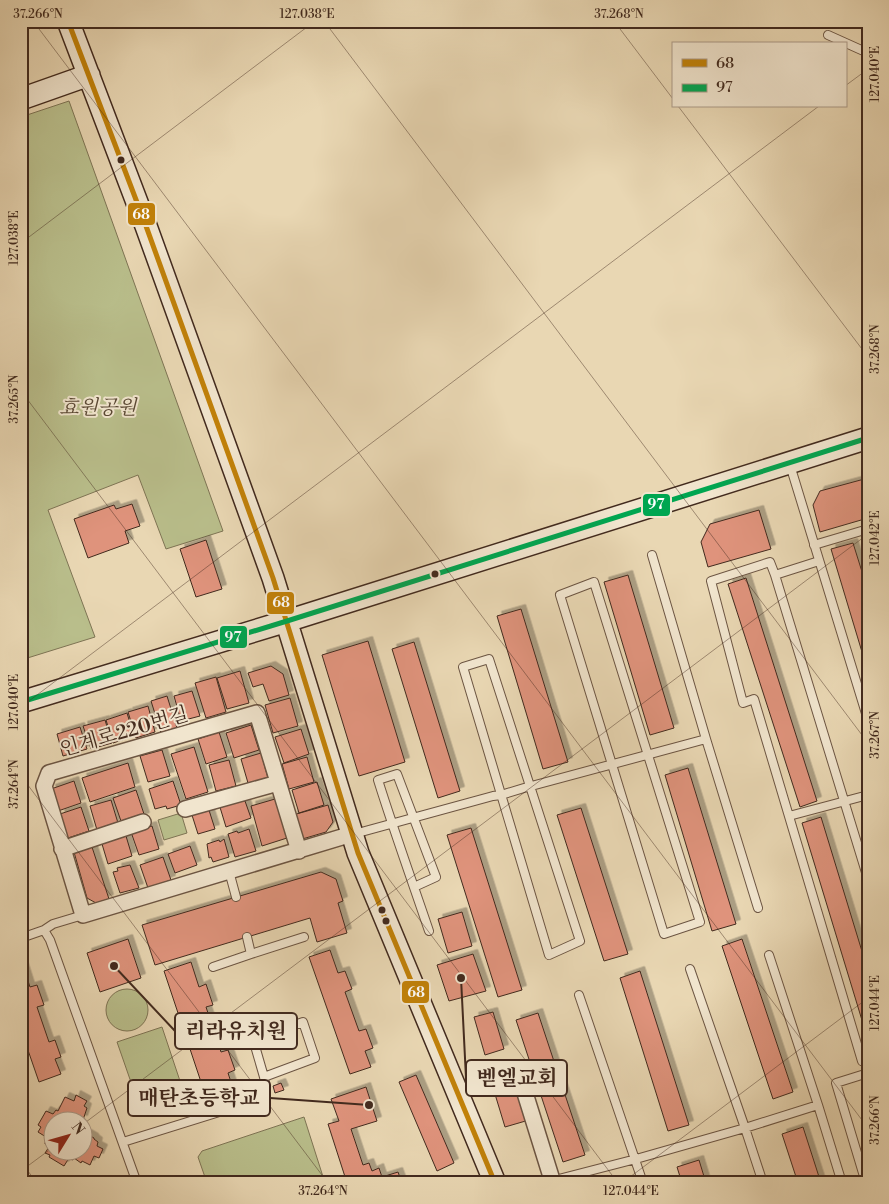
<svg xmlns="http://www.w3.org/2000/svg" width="889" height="1204" viewBox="0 0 889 1204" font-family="'Libre Bodoni','Noto Serif KR',serif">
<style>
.green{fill:#b9be8b;stroke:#7e7454}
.building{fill:#df937b;stroke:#422a1e;filter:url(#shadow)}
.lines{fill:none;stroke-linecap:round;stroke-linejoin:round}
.lane-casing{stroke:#6c5543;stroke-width:10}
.street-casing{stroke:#6c5543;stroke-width:18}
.secondary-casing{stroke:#422a1e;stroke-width:24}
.lane{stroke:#f1e5ce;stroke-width:8}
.street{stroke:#f1e5ce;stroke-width:15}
.secondary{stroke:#f1e5ce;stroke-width:21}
.bus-1-casing{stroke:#f1e5ce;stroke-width:9}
.bus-2-casing{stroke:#f1e5ce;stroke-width:9}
.bus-1{stroke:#c18109;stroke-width:5}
.bus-2{stroke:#00a651;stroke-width:5}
.ticks{fill:none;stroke:#422a1e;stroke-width:1;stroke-opacity:0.45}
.bus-dot{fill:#422a1e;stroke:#f1e5ce;stroke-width:2}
.labels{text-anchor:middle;stroke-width:4;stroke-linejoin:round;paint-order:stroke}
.park-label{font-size:20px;font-style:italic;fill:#5a4834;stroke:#f1e5ce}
.street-label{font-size:20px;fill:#422a1e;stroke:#f1e5ce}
.leader{fill:none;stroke:#422a1e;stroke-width:2}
.callout-dot{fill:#422a1e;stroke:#f1e5ce;stroke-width:2}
.callout{fill:#f1e5ce;stroke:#422a1e;stroke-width:2}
.callout-label{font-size:21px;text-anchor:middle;font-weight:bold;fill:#422a1e}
.line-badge{stroke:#f1e5ce;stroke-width:2}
.badge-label{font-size:14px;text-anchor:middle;font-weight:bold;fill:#fff}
.neatline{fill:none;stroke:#422a1e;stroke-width:2}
.ticks-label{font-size:12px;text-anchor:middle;fill:#422a1e}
</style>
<defs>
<filter id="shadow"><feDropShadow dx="4.5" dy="-4.5" stdDeviation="0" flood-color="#0004"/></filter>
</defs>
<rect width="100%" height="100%" fill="#e9d7b3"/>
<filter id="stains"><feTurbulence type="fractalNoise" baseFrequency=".004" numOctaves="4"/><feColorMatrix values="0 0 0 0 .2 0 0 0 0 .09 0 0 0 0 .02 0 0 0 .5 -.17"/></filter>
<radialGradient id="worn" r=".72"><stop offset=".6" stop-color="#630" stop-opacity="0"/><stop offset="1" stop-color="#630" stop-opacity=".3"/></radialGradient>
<path class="green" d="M69,101L223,531L166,549L138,475L48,510L95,637L21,660V117Z
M181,813L187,833L164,840L158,820Z
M106 1010a21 21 0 1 1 42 0a21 21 0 1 1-42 0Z
M162,1027L185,1096L141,1111L117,1042Z
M304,1117L325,1183H207L198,1157L202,1151Z"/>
<path class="building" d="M868,478V518L820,532L813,505L820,491Z
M132,504L140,526L125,531L129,543L88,558L74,519L114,505L116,509Z
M759,510L771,549L708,567L701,542L710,524Z
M206,540L222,589L196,597L180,549Z
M853,543L868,591V672L831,549Z
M628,575L674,728L650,735L604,582Z
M746,578L817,801L800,807L728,584Z
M521,609L568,762L543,769L497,616Z
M368,641L405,762L359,776L322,655Z
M414,642L460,791L438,798L392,649Z
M271,666L283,674L289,695L269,701L263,684L253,687L248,673Z
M240,671L249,703L227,709L217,678Z
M216,677L226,712L206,718L195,683Z
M192,691L200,716L181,721L174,696Z
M167,696L177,728L161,733L151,701Z
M290,698L298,726L273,733L265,705Z
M148,706L155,732L136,738L128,712Z
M127,713L134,736L113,743L106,720Z
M105,720L112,743L91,749L83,726Z
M251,725L259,750L234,758L226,733Z
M80,727L87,749L63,756L57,734Z
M301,729L309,754L284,763L275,737Z
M219,732L227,757L206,764L198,739Z
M194,747L208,792L186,799L171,754Z
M162,750L170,776L148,782L140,756Z
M261,753L268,778L248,783L241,759Z
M307,757L314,782L289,789L282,764Z
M229,760L236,786L216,791L209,765Z
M128,763L135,787L90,802L82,778Z
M688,768L736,924L712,931L665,775Z
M74,781L81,803L58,811L51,789Z
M173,781L181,805L167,809L166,806L155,809L149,789Z
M317,782L324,805L299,813L292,790Z
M136,790L145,817L122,824L113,798Z
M234,799L245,801L251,818L226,827L219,804Z
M275,799L287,838L262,846L251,806Z
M111,800L118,823L97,830L90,806Z
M328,805L333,822L326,832L299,840L293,815Z
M81,807L89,831L68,838L60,814Z
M208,807L215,829L198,834L191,812Z
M581,808L628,954L604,961L557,815Z
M821,817L868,971V1040L802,823Z
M152,826L159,849L139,855L131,832Z
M471,828L522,990L498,997L447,835Z
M249,829L256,851L235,857L228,834L237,831L238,833Z
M126,836L132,856L108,864L102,844Z
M224,839L229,857L213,862L211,857L209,858L207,844L219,840L220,842Z
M190,846L197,865L175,873L168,854Z
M92,847L109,899L96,903L87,898L74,852Z
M163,857L171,880L148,888L140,865Z
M130,865L139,888L120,893L113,872L118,871L117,868Z
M321,872L336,879L343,901L338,903L347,933L317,942L310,918L155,965L142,925Z
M462,912L472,946L448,953L438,919Z
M128,939L141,978L100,992L87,953Z
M742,939L793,1092L773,1099L722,946Z
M330,950L338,973L345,971L352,989L345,992L359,1031L366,1029L373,1048L365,1051L371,1067L350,1074L309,957Z
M473,954L486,991L449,1001L437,965Z
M191,962L199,987L206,984L213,1005L206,1007L221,1052L228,1050L235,1070L228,1073L234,1091L207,1100L164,971Z
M23,965L30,987L37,985L44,1005L37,1007L49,1042L55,1040L61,1057L55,1059L61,1074L39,1082L21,1030V966Z
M640,971L689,1125L668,1131L620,978Z
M493,1012L504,1049L485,1055L474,1017Z
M538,1013L585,1155L563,1162L516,1020Z
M513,1074L529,1120L505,1127L491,1081Z
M416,1075L454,1163L437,1171L399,1082Z
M281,1083L284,1090L275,1093L273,1086Z
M366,1087L377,1121L351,1129L363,1165L369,1163L372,1171L379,1168L382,1177L398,1172L402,1183H347L328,1124L339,1121L331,1099Z
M76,1095L87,1101L84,1106L87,1108L83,1120L72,1118L71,1122H52V1152H82V1135L86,1137L87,1134L94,1138V1139L98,1142L97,1146L103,1149L99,1158L94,1156L90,1165L82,1161L81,1163L74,1158L73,1160L69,1158L64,1166L49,1157L50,1155L45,1153L49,1147L45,1144L46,1137L38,1132L41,1127L38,1125L46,1111L53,1114L56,1110L58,1111L65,1097L74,1101Z
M803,1127L821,1183H798L782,1134Z
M699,1160L706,1183H682L677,1167Z"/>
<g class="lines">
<g class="lane-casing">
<path id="lane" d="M828,35L868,53
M790,465L868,720
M814,545L868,529
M819,561L775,575L868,879
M775,575L770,562L711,581L743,703L754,699L862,1061L868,1059
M594,582L700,922L664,934L560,595Z
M489,659L580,941L549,955L463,667Z
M706,739L758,908
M789,816L868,795
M354,834L493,796L501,795L524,788L706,739L652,555
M229,871L236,897
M414,887L436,877L397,774L378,780C394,831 412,881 429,931
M83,915L53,924L44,930L50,940L137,1183
M247,937L251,954L304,937
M21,938L44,930
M769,955L818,1105
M213,967L251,954
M579,995L643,1183
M123,1142L258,1100L266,1090L264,1077L315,1058L303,1022L253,1039L264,1077
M543,1183L636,1159L745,1128L690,969
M763,1183L745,1128L818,1105L842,1183
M866,1183L836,1083L868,1073"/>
</g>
<g class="street-casing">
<path id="street" d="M185,809L278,783
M62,849L143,822
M299,851L257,713L49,773L44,786L83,915L352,834
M520,1077L553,1183"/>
</g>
<g class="secondary-casing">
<path id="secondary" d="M68,21L146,226L273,578L358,853L495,1183
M21,99L89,75
M21,702L287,621L868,438"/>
</g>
<use href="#lane" class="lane"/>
<use href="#street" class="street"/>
<use href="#secondary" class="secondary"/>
<g class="bus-1-casing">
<path id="bus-1" d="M68,21L146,226L273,578L358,853L495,1183"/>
</g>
<g class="bus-2-casing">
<path id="bus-2" d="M21,702L287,621L868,438"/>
</g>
<use href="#bus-1" class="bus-1"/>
<use href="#bus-2" class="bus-2"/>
</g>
<path class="ticks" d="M33,21L868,1128M324,21L868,743M614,21L673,99M845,86L868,69M678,106L868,357M21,243L315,21M21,391L618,1183M21,707L819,106M21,776L328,1183M82,1125L868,534M21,1162L37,1183M21,1171L52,1148M622,1183L868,998"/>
<g class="bus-dot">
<circle cx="121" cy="160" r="4.5"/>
<circle cx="435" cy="574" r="4.5"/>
<circle cx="382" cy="910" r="4.5"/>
<circle cx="386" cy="921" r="4.5"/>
</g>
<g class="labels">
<g class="park-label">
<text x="98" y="414">효원공원</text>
</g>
<g class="street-label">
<text transform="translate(124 731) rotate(-16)" y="7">인계로220번길</text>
</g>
</g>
<path class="leader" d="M114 966L175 1031M461 978L466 1078M369 1105L270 1098"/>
<g class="callout-dot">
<circle cx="114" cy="966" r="5"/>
<circle cx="461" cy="978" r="5"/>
<circle cx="369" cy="1105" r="5"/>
</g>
<g class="callout">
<rect x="175" y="1013" width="122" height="36" rx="5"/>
<rect x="466" y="1060" width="101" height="36" rx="5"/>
<rect x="128" y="1080" width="142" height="36" rx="5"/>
</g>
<g class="callout-label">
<text x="236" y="1038">리라유치원</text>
<text x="517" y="1085">벧엘교회</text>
<text x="199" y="1105">매탄초등학교</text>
</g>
<g class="line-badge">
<rect x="127" y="202" width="29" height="24" rx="5" fill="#c18109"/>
<rect x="642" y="493" width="29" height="24" rx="5" fill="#00a651"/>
<rect x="266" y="591" width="29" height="24" rx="5" fill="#c18109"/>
<rect x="219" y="625" width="29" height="24" rx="5" fill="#00a651"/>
<rect x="401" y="980" width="29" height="24" rx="5" fill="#c18109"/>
</g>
<g class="badge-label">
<text x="141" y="219">68</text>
<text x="656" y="509">97</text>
<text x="281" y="607">68</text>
<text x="233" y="642">97</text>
<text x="416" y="997">68</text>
</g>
<rect width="889" height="1204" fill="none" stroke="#e9d7b3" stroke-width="55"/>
<rect x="672" y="42" width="175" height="65" fill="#f1e5ce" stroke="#ab9a88"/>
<rect x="682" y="59" width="25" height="8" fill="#c18109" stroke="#ab9a88"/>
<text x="716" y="68" font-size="15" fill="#422a1e">68</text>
<rect x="682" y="84" width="25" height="8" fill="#00a651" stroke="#ab9a88"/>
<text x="716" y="92" font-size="15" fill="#422a1e">97</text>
<g transform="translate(68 1136) rotate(53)"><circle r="24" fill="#f1e5ce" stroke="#ab9a88"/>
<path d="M0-4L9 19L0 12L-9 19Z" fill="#8f2418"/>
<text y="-8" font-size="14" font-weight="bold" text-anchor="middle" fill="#422a1e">N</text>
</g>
<rect x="28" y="28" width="834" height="1148" class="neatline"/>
<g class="ticks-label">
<text x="38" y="18">37.266°N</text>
<text x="307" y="18">127.038°E</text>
<text x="619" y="18">37.268°N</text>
<text transform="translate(875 74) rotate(-90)" y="4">127.040°E</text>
<text transform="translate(14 238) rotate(-90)" y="4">127.038°E</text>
<text transform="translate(875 349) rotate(-90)" y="4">37.268°N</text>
<text transform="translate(14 399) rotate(-90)" y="4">37.265°N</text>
<text transform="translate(875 538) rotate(-90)" y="4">127.042°E</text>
<text transform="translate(14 702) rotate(-90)" y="4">127.040°E</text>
<text transform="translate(875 735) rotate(-90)" y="4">37.267°N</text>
<text transform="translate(14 784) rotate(-90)" y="4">37.264°N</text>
<text transform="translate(875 1003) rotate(-90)" y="4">127.044°E</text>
<text transform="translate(875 1120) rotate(-90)" y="4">37.266°N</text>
<text x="323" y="1195">37.264°N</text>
<text x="631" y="1195">127.044°E</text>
</g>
<rect width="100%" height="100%" filter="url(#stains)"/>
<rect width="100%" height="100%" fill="url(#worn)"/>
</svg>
